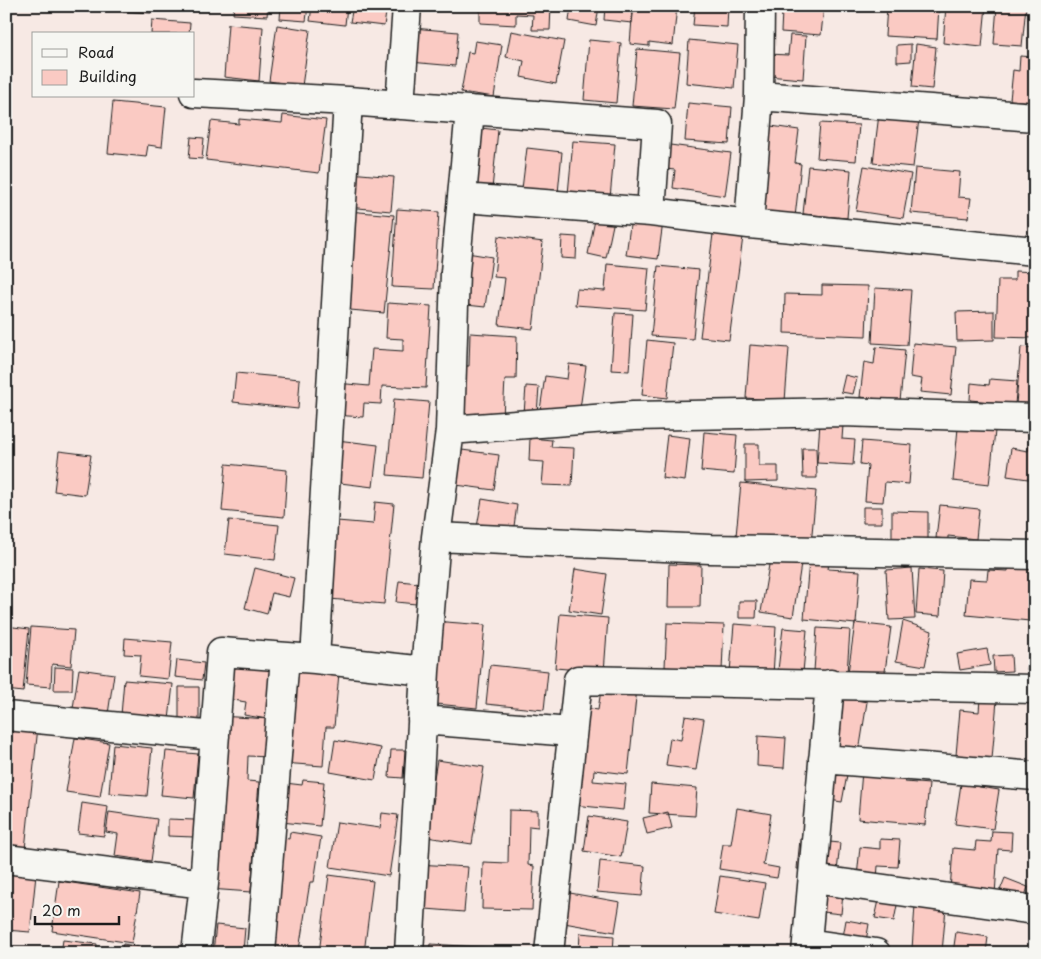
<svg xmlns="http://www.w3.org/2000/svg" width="1041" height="959" viewBox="0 0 1041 959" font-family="'Playpen Sans',sans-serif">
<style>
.building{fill:#facac3;stroke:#1c1c1c}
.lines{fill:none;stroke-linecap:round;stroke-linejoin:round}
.minor-casing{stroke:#1c1c1c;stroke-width:31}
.minor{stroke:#f6f6f2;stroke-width:28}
</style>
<rect width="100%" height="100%" fill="#f7e9e4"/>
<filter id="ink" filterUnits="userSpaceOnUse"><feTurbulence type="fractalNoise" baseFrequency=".02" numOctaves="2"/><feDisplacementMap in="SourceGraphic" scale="10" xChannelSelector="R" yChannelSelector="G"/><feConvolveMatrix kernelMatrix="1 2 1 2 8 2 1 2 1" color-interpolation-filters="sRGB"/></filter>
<g filter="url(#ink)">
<path class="building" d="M121,6H152L151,13L121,11Z
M234,6H268L267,16L233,14Z
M281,6H308L306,21L280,19Z
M312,6H347L345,25L310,21Z
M353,6H387L384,26L350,22Z
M480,6H551L550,30H532L533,15L516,14V25L480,23Z
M571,6H599L596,26L569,21Z
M605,6H634L632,23L604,20Z
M633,6H677L673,45L649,42V46L630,44Z
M695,6H728L727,27L693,25Z
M762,6H824L821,35L781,32L782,11L762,10Z
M887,6H939L937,39L885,36Z
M946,6H986L982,47L943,43Z
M997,6H1026L1022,46L994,44Z
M152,20L190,23L189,34H151Z
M228,24L263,27L259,81L224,77Z
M277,25L310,30L302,86L269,81Z
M413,28L458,32L455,66L410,62Z
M511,31L564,41L556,84L521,77L524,61L506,57Z
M790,35L806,36L803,79L767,76L769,54L788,55Z
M589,40L621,43L616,103L584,100Z
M689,40L738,45L734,88L686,83Z
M475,41L502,45L494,97L461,92L468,52L473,53Z
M911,44V61L897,62V45Z
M916,44L936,47L932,89L912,87Z
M637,49L680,53L674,109L632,106Z
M1020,56L1035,57V102L1010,100L1013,70L1019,71Z
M113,102L166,107L162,147L148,145L146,157L108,153Z
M688,103L732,107L729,144L685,141Z
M879,114L919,119L913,167L873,163Z
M283,115L326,120L319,173L206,160L211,121L239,124V119L282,123Z
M820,123L859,125L856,161L817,158Z
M771,126L799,130L795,163L801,164L795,217L754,212L764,185Z
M481,128L498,130L492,189L475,187Z
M191,137L204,138L202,159L189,158Z
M573,141L615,144L610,198L568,194Z
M670,145L731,153L725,196L673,188L675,170L666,169Z
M527,148L562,152L558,193L522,189Z
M1035,164V228L1029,227Z
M808,166L851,170L847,218L803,214Z
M864,166L911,174L903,218L856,211Z
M915,168L960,172L958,197L971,198L968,218L911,213Z
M350,173L394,177L391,211L347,207Z
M397,209L439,212L434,289L392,287Z
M597,210L615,215L606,258L588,254Z
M348,211L394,215L384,313L339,309Z
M631,218L663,222L658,259L626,255Z
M713,234L743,237L729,340L700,337Z
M498,236L543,242L533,329L499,325L505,278L494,277Z
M562,236L577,237L576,259L561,258Z
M461,252L492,257L485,307L457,304Z
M607,264L649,268L645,310L575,305L577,289L605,291Z
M658,266L699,270L693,339L651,336Z
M1015,271L1035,272V338L996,337L998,280H1015Z
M822,285L868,286L866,336L784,333L785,294L822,295Z
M875,288L911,290L907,345L872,343Z
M388,303L431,306L426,388L382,386L381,404L364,403L363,417L334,415L336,383L369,386L372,349L403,351V339L386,338Z
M994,311V340L957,341L956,312Z
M615,313L633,314L629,371L611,370Z
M470,333L517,336L516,379H505L503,417L457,415L459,366H469Z
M647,340L673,343L667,398L642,395Z
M913,343L956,347L951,395L920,392L922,379L910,377Z
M750,345L789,348L785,401L746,398Z
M876,347L905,350L900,401L860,397L864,362L874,364Z
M1021,347L1035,348L1033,405L1016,404Z
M569,364L586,366L579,416L540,410L545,376L567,379Z
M236,373L300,379L298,409L233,402Z
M845,375L857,378L853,394L841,392Z
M990,379L1017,381L1015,404L970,400L971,383L989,385Z
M526,386L539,387L537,414H524Z
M394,399L429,402L422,478L387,475Z
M820,423L843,425L842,439L855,440L853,465L817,463Z
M958,428L995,431L989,485L953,481Z
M704,432L737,435L734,474L701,471Z
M667,435L690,438L685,481L662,478Z
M1030,436L1035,437V480L1007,476L1011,448L1028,451Z
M530,438L552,440L551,447L574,448L572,486L542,485L544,462L529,461Z
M337,440L378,445L373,487L332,482Z
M862,441L912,445L909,484L885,482L883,502L865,501L868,465L860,464Z
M745,444H759V466H778V481L745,482Z
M802,448H816L817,478H803Z
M462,450L499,455L494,490L456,485Z
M59,451L91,455L85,495L54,491Z
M226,464L287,470L284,517L222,511Z
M741,483L816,491L811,544L736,536Z
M482,499L517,505L513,533L477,527Z
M375,502L394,504L384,604L330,599L337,521L373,524Z
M940,505L979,509L976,539L948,536V539L936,538Z
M863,507H882V523H863Z
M892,511L928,512V539L892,538Z
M229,520L279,525L275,560L225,554Z
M770,559L801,564L793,617L761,612Z
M809,561L829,563L828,569L860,571L856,624L804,619Z
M1009,561L1035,567L1030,621L966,615L969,579L987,580L988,570L1008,571Z
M669,564L701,565L700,607H668Z
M255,568L294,578L289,597L272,593L267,614L245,608Z
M912,568L915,619L889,620L886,570Z
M575,569L607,574L601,615L569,610Z
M919,569L943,571L940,616L916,614Z
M399,581L419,583L416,604L396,602Z
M739,601H757L756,618H739Z
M560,614L608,618L604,672L555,668Z
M433,621L485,625L477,708L426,703Z
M903,621L932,631L925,666L896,661Z
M667,623L724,625L722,671L665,667Z
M855,623L891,627L884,679L848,673Z
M734,624L776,627L773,675L730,672Z
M1032,625H1035V671L1027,670Z
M6,626L29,629L23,692L6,690Z
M31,627L74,630L71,666L52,664L51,687L26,685Z
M783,628L807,630L803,672L778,670Z
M817,628L850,630L847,673L814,671Z
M125,638L172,642L168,679L139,676L141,655L124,654Z
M987,649L990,665L960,670L957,654Z
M1011,655L1012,671L994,672L993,656Z
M177,660L204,663L202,680L175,677Z
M233,661L274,666L267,719L244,715L246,702L227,699Z
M490,665L548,671L544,710L486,704Z
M55,667L73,668L72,690H54Z
M289,668L339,673L334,727H326L323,766L282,763Z
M79,669L114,674L108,714L73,708Z
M124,680L173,684L169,720L121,715Z
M179,687H199V720H179Z
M637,688L628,774L594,770L593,781L626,784L623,810L573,805L585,708L598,710L601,690Z
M840,697L867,702L859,752L822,745Z
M980,699L997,700L992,759L956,755L960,710L979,712Z
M218,716L270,719L269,757L248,756L247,781L259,782L251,892L209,889Z
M685,716L704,719L696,770L666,766L670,738L681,740Z
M6,724L38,727L25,849L6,847Z
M758,736L786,738L784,768L757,766Z
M75,738L109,743L100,797L66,792Z
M335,740L381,748L375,780L330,772Z
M113,744L152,748L147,796L109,793Z
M391,750H405L403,778L389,777Z
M166,751L198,754L194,798L161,795Z
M437,760L484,767L472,844L420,836L423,821L430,822L434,797L431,796Z
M821,771L847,775L842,802L817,798Z
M862,771L906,775L905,782L929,784L925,825L858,819Z
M303,780L324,782L320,826L281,822L285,783L302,785Z
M651,784L697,788L695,816L649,813Z
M961,784L999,790L993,829L955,824Z
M82,803L108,807L104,836L78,833Z
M737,808L771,814L763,865L779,868L777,878L719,869L723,844H731Z
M509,810L538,811V827L529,826L528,865L534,866L532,910L482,909L483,862L508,863Z
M109,812L157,819L151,861L115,856L118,834L106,832Z
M668,812L672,828L647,834L643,818Z
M382,813L398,815L389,876L330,867L337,822L380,828Z
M589,816L627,822L621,857L584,851Z
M168,819L194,820V837L168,836Z
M992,831L1012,832L1011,850L998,849L995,895L950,891L953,848L975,850L976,841L991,842Z
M290,832L321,837L314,882H310L299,950L266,945L283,838L289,839Z
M800,839L840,843L837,872L797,869Z
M880,839L900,840L898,867L878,866L877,879L857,877L860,847L880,849Z
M600,861L645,866L642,896L597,892Z
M417,864L468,867L464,912L413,908Z
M6,872L36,875L30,932L6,930Z
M329,875L373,881L364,953H319Z
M720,876L765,883L759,921L714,914Z
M1005,878L1028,887L1023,902L999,893Z
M59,881L140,893L132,943L52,931Z
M815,891L843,894L841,914L814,911Z
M570,893L620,902L615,932L564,923Z
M880,896L898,900L894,921L875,918Z
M915,905L946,908L942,952L912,949Z
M846,920L869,924L866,941L843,937Z
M216,925L245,928L243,952L250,953H204V951L213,952Z
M956,932L988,937L986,953H953Z
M580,933L614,936L613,953H579Z
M63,940L97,944L96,953H61Z
M123,944L167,952V953H121Z
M430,944L509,949L508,953H429Z"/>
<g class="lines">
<g class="minor-casing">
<path id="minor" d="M194,93L348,101
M759,96L1035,117
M400,105L407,6
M463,198L651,212L749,224L1035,251
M749,224L759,96L760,6
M450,430L633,416L842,412L1035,418
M436,537L710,549L1035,555
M315,659L348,101L657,124L651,212
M6,716L215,736
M422,720L571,732
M823,759L1035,776
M6,859L204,884
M813,879L1035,910
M807,943L876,953
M196,953L204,884L221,652L315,659L425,671
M261,953L285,657
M409,953L425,671L436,537L450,430L455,272L470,110
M549,953L578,680L1035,689
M806,953L830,684"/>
</g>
<use href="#minor" class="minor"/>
</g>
</g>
<rect width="1041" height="959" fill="none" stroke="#f6f6f2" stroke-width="25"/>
<rect x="12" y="12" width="1016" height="934" fill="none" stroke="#1c1c1c" stroke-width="2" filter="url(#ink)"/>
<rect x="32" y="32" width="162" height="65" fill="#f6f6f2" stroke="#9f9f9c"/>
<rect x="42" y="49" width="25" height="8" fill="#f6f6f2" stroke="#9f9f9c"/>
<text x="78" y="58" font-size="15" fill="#1c1c1c">Road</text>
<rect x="42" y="70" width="25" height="15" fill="#facac3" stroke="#9f9f9c"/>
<text x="78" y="82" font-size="15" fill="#1c1c1c">Building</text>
<path d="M35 916v8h84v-8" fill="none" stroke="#1c1c1c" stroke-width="2.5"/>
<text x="42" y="916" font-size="15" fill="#1c1c1c" stroke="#f6f6f2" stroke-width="4" paint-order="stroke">20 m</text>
</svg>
